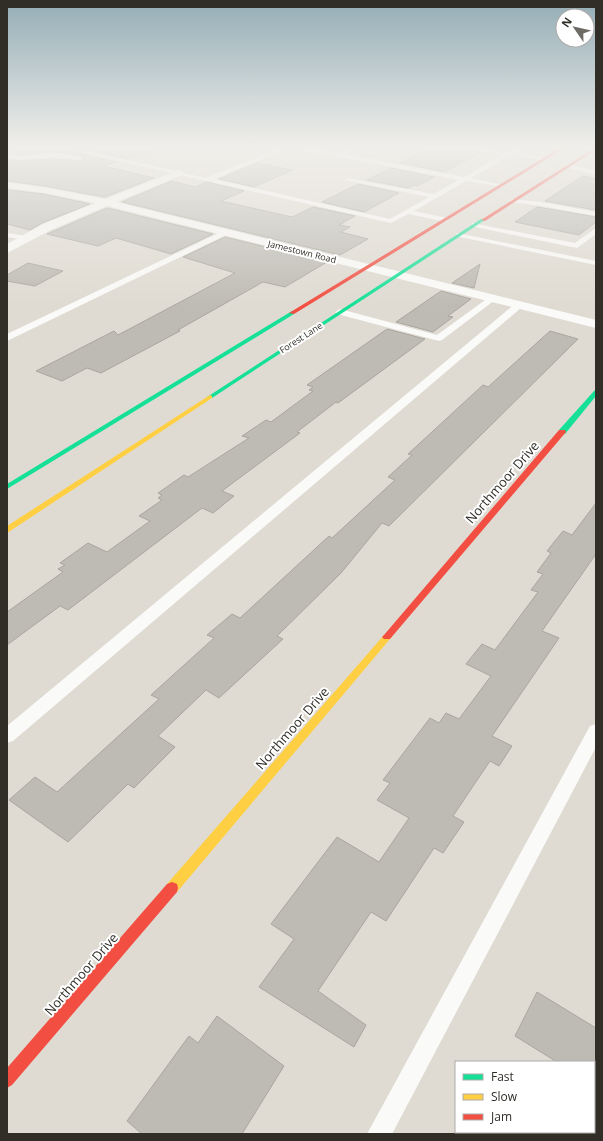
<svg xmlns="http://www.w3.org/2000/svg" width="603" height="1141" viewBox="0 0 603 1141" font-family="'Open Sans',sans-serif">
<style>
.building{fill:#bdbbb3;stroke:#a9a69f}
.lines{fill:none;stroke-linecap:round;stroke-linejoin:round}
.lane{fill:#fafaf8;fill-rule:evenodd}
.street{fill:#fafaf8;fill-rule:evenodd}
.fast{fill:#16e098;fill-rule:evenodd}
.slow{fill:#ffcf43;fill-rule:evenodd}
.jam{fill:#f24e42;fill-rule:evenodd}
.labels{text-anchor:middle;stroke-width:4;stroke-linejoin:round;paint-order:stroke}
.far-street-label{font-size:9px;fill:#312e28;stroke:#fff}
.near-street-label{font-size:13px;fill:#312e28;stroke:#fff}
</style>
<rect width="100%" height="100%" fill="#dfdbd2"/>
<path class="building" d="M41,146H70L66,150L116,162L103,166L154,178L105,197L44,186L7,181V160L19,161L54,159L80,161L84,158L80,155L54,152L15,154Z
M84,146H151L152,150L126,159L81,148Z
M436,146H456L481,152L444,172L401,163Z
M257,163L292,170L254,187L219,179Z
M391,168L434,177L417,186L414,185L408,188L367,180Z
M583,176L596,179V210L545,201Z
M171,181L195,187L207,182L244,191L221,201L292,217L313,207L355,216L339,225L350,227L341,232L368,239L340,255L122,202Z
M358,184L399,193L364,212L322,202Z
M7,190L44,194L90,204L42,223L30,230L7,224Z
M537,207L596,217V222L579,235L515,222Z
M107,208L213,234L171,254L116,238L98,246L47,234Z
M225,237L327,262L285,287L263,282L178,330L180,331L101,373L87,368L62,381L36,371L114,331L118,335L235,273L183,257Z
M28,263L63,271L35,286L7,281V275Z
M480,264L474,288L452,283Z
M441,291L471,299L448,316L453,317L433,332L396,322Z
M387,329L425,339L338,403L336,402L297,432L300,433L222,491L234,496L213,513L202,508L68,610L60,606L7,645V612L63,572L58,569L65,565L60,563L88,543L107,552L150,521L139,516L162,500L158,498L162,495L158,493L184,475L188,477L249,438L242,436L266,420L271,422L313,391L309,390L313,387L307,385Z
M550,331L578,339L389,526L382,523L341,573L277,636L283,639L219,698L206,690L158,736L175,747L134,788L128,784L68,842L9,800L35,777L57,792L159,699L151,695L214,638L207,635L232,614L240,618L329,536L332,538L395,480L388,477L412,455L408,454L483,385L488,387Z
M596,503V554L542,631L559,638L492,736L512,746L499,766L490,761L453,816L464,822L443,853L434,848L386,921L371,912L318,991L366,1025L354,1047L259,987L294,939L271,924L337,837L379,862L409,818L377,800L390,783L383,780L430,718L439,723L446,713L459,719L491,676L466,664L482,644L495,650L538,592L531,590L543,574L537,572L551,553L547,551L563,531L572,535Z
M537,992L596,1028V1062H557L515,1036Z
M217,1016L284,1066L242,1134H142L127,1121L189,1036L198,1043Z"/>
<g class="lines">
<path class="lane" d="M73,146H83L77,149L206,178L284,146H304L340,153L357,146H365L347,154L464,177L501,155L457,146H470L506,153L518,146H525L516,152L547,159L544,161L512,155L508,157L471,178L503,185V187L466,181L414,211L447,218V222L408,214L391,223L67,149ZM292,147L294,148L458,180L434,194L347,178L346,179L349,181L429,197L390,219L214,179Z
M54,153L80,156L83,158L80,160L54,157L19,160L7,158V154L19,156Z
M568,164L596,171V175L566,167V165Z
M513,199L541,202L596,212V216L541,206L511,202L509,201Z
M472,223L575,243L596,228V234L577,248L475,227H472Z
M223,231H226L230,233L7,341V334Z
M7,233L27,236L31,238L27,240L7,237Z
M457,233L596,261V265L460,237L456,235Z
M492,295L496,298L495,300L442,340L439,341L337,314L335,312L340,309L437,335Z
M519,302L523,305L522,307L13,741L7,743V726L516,303Z
M596,724V747L392,1134H367L590,726Z"/>
<path class="street" d="M178,170L182,171L183,173L182,175L117,202L596,320V328L107,206L51,230L7,253V244L43,224L95,203L44,193L7,188V182L44,187L105,199Z"/>
<path class="fast" d="M481,219L485,220L212,398H208L207,397Z
M292,311L295,313L294,314L7,489V484Z
M596,390V396L565,434H559V430L594,391Z"/>
<path class="slow" d="M210,395L212,396V398L7,533V526Z
M387,634L390,635L392,637L390,639L177,892L172,894L167,892L166,888L167,884L384,635Z"/>
<path class="jam" d="M563,146H568L294,314L289,313Z
M596,147V150L485,221L481,220Z
M559,430H565L566,432L390,639H384L382,637L384,635Z
M172,882L177,884L178,888L177,892L12,1085L7,1088V1068L167,884Z"/>
</g>
<linearGradient id="sky" x2="0" y2="1"><stop stop-color="#94adb6"/><stop offset="0.48" stop-color="#f1efeb"/><stop offset="1" stop-color="#f1efeb" stop-opacity="0"/></linearGradient>
<rect width="603" height="306" fill="url(#sky)"/>
<g class="labels">
<g class="far-street-label">
<text transform="translate(302 252) rotate(14)" y="3">Jamestown Road</text>
<text transform="translate(301 338) rotate(-33)" y="3">Forest Lane</text>
</g>
<g class="near-street-label">
<text transform="translate(502 482) rotate(-49)" y="5">Northmoor Drive</text>
<text transform="translate(292 728) rotate(-49)" y="5">Northmoor Drive</text>
<text transform="translate(81 974) rotate(-49)" y="5">Northmoor Drive</text>
</g>
</g>
<rect width="603" height="1141" fill="none" stroke="#312e28" stroke-width="16"/>
<rect x="455" y="1061" width="140" height="72" fill="#ffffff" stroke="#adaba9"/>
<rect x="463" y="1074" width="20" height="6" fill="#16e098" stroke="#adaba9"/>
<text x="491" y="1081" font-size="12" fill="#312e28">Fast</text>
<rect x="463" y="1094" width="20" height="6" fill="#ffcf43" stroke="#adaba9"/>
<text x="491" y="1101" font-size="12" fill="#312e28">Slow</text>
<rect x="463" y="1114" width="20" height="6" fill="#f24e42" stroke="#adaba9"/>
<text x="491" y="1121" font-size="12" fill="#312e28">Jam</text>
<g transform="translate(575 28) rotate(304)"><circle r="19" fill="#ffffff" stroke="#adaba9"/>
<path d="M0-3L7 15L0 10L-7 15Z" fill="#6e6b64"/>
<text y="-6" font-size="11" font-weight="bold" text-anchor="middle" fill="#312e28">N</text>
</g>
</svg>
